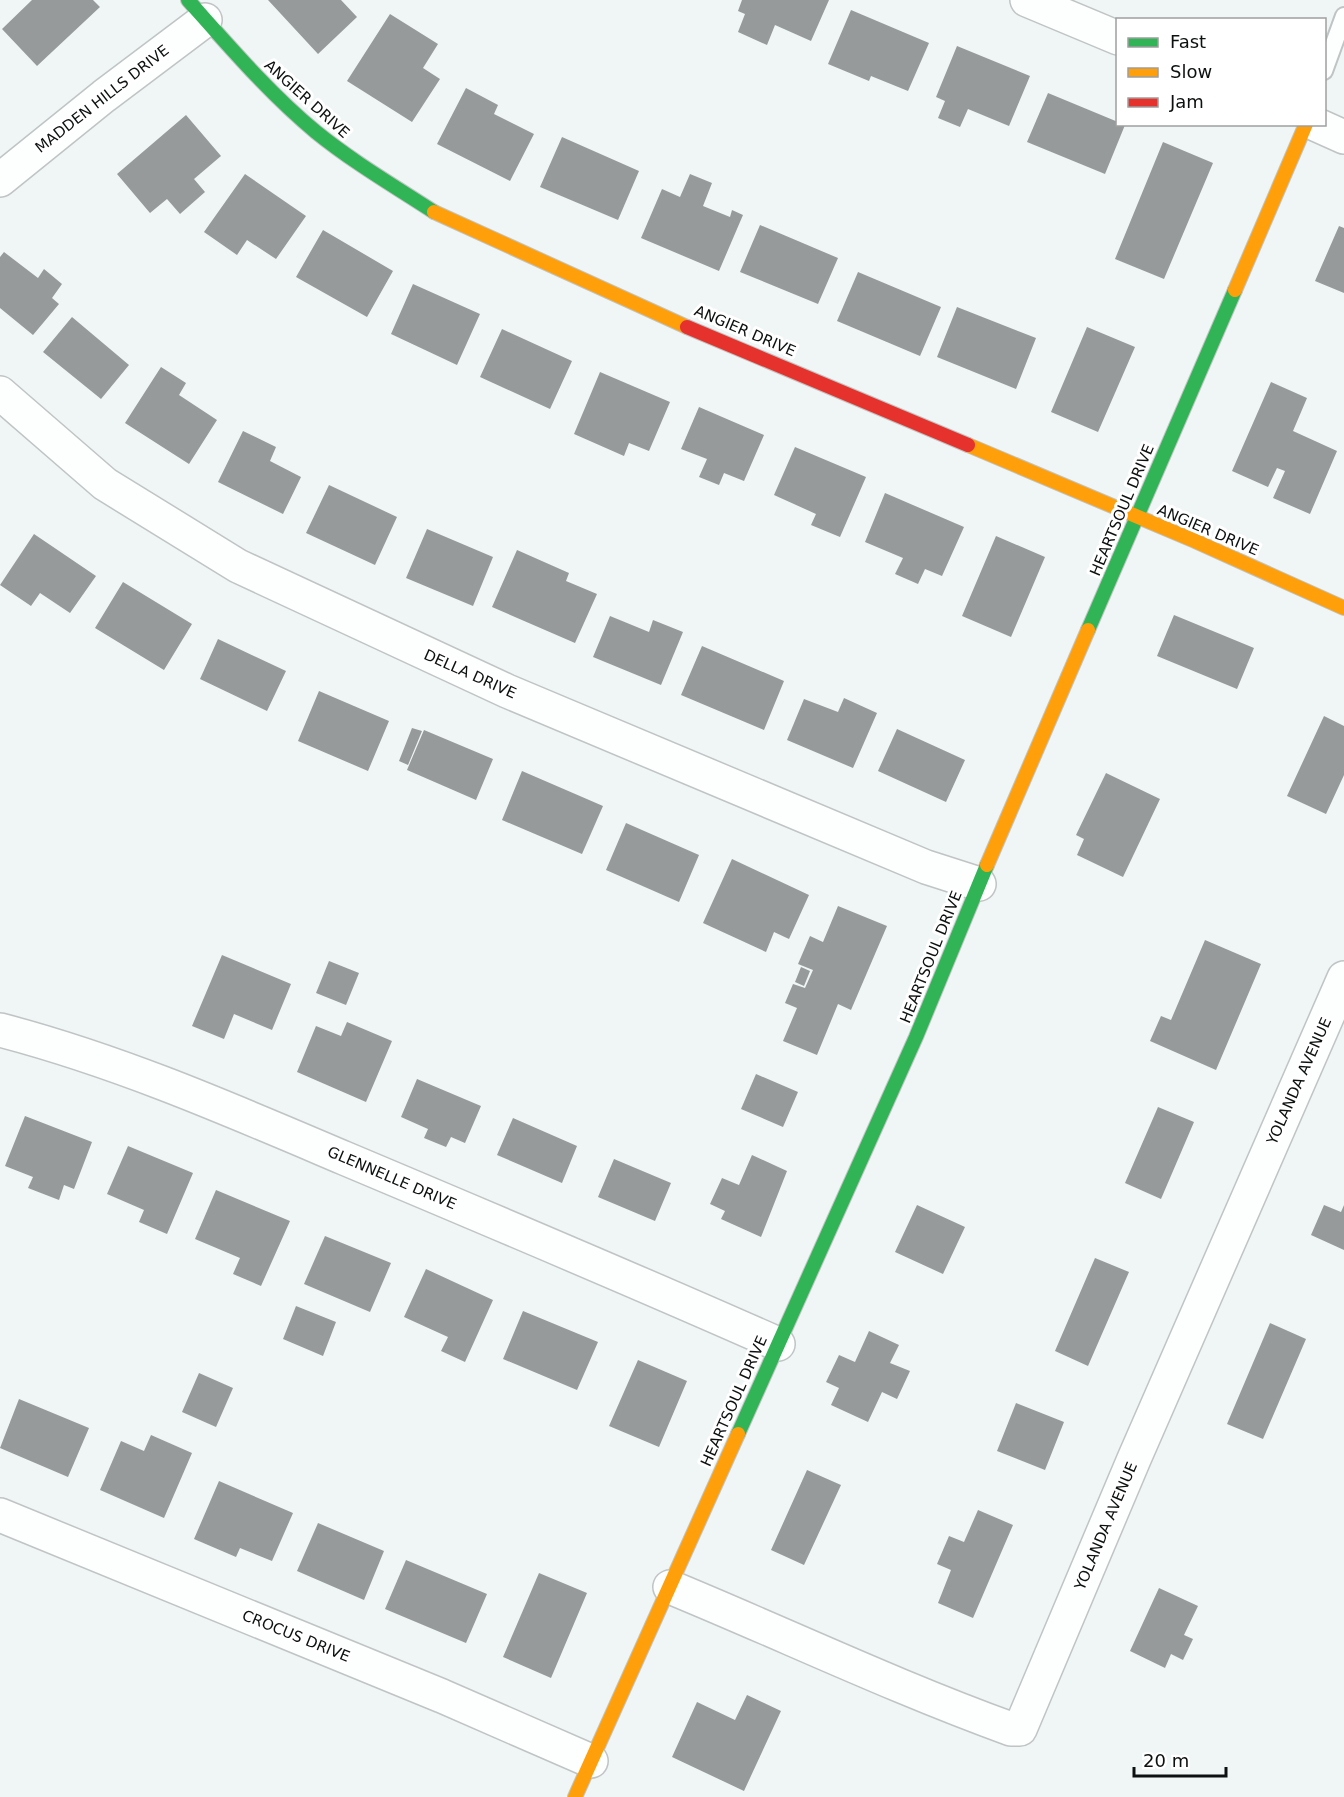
<svg xmlns="http://www.w3.org/2000/svg" width="1344" height="1797" viewBox="0 0 1344 1797" font-family="'DejaVu Sans',sans-serif">
<style>
.building{fill:#979a9a}
.lines{fill:none;stroke-linecap:round;stroke-linejoin:round}
.lane-casing{stroke:#c0c4c4;stroke-width:20}
.street-casing{stroke:#c0c4c4;stroke-width:36}
.fast-casing{stroke:#c0c4c4;stroke-width:16}
.slow-casing{stroke:#c0c4c4;stroke-width:16}
.jam-casing{stroke:#c0c4c4;stroke-width:16}
.lane{stroke:#fdfefe;stroke-width:16}
.street{stroke:#fdfefe;stroke-width:33}
.fast{stroke:#30b455;stroke-width:14}
.slow{stroke:#ff9f0a;stroke-width:14}
.jam{stroke:#e5322d;stroke-width:14}
.labels{text-anchor:middle;stroke-width:6;stroke-linejoin:round;paint-order:stroke}
.street-label{font-size:15px;fill:#0d1010;stroke:#fff}
</style>
<rect width="100%" height="100%" fill="#f0f5f5"/>
<path class="building" d="M32,0H93L100,7L37,66L2,29Z
M268,0H341L357,17L318,54Z
M742,0H829L811,41L775,25L767,45L738,32L745,14L738,11Z
M851,10L929,43L908,91L871,76L869,81L828,64Z
M390,14L438,44L423,68L440,79L412,122L347,81Z
M957,46L1030,76L1009,126L968,109L960,127L938,118L945,101L936,97Z
M466,88L498,105L494,114L534,134L510,181L437,144Z
M1048,93L1118,122V124L1125,125L1105,174L1027,142Z
M186,115L221,156L194,179L205,192L180,214L167,199L150,213L117,174Z
M562,137L639,171L618,220L540,187Z
M1163,142L1213,163L1164,279L1115,259Z
M245,174L306,216L276,259L247,240L237,255L204,232Z
M690,174L712,183L703,206L730,217L732,210L743,215L719,271L641,238L662,189L680,197Z
M760,225L838,258L818,304L740,272Z
M1339,226L1344,228V293L1315,281Z
M323,230L393,271L367,317L296,277Z
M4,252L38,278L44,269L62,284L52,298L59,304L33,335L0,308V257Z
M858,272L941,307L920,356L837,321Z
M413,284L480,314L457,365L391,334Z
M957,307L1036,338L1016,389L937,357Z
M72,317L129,365L101,399L43,352Z
M1087,327L1135,347L1098,432L1051,412Z
M502,329L572,361L550,409L480,377Z
M161,367L186,383L179,395L217,420L189,464L125,423Z
M600,372L670,402L649,451L629,443L624,456L574,434Z
M1271,382L1307,398L1293,431L1337,451L1310,514L1273,498L1285,471L1277,468L1268,487L1232,471Z
M699,407L764,435L744,481L724,473L719,485L699,477L707,459L681,449Z
M243,431L276,447L270,461L301,477L283,514L218,482Z
M795,447L866,477L840,537L811,525L816,514L774,495Z
M329,485L397,517L375,565L306,533Z
M885,493L964,527L942,576L925,569L918,584L895,574L903,558L865,542Z
M427,529L493,557L473,606L406,578Z
M34,534L96,576L70,613L40,593L31,606L0,585Z
M996,536L1045,557L1011,637L962,616Z
M517,550L569,573L566,581L597,594L575,643L492,607Z
M123,582L192,624L164,670L95,628Z
M1174,615L1254,648L1237,689L1157,656Z
M610,616L649,632L653,620L683,632L661,685L593,657Z
M218,639L286,671L267,711L200,679Z
M702,646L784,681L764,730L681,695Z
M319,691L389,721L368,771L298,741Z
M844,698L877,713L853,768L787,740L804,699L838,712Z
M1324,716L1344,726V775L1326,814L1287,796Z
M412,728L422,731L408,765L399,761Z
M897,729L965,760L946,802L878,771Z
M424,730L493,759L476,800L407,770Z
M522,771L603,806L582,854L502,820Z
M1106,773L1160,799L1123,877L1077,855L1084,839L1076,835Z
M626,823L699,855L679,902L606,870Z
M732,859L809,895L789,939L774,932L766,952L703,923Z
M838,906L887,926L851,1010L838,1004L817,1055L783,1041L797,1008L785,1003L793,984L805,988L813,970L798,964L810,936L823,942Z
M1205,940L1261,964L1216,1070L1150,1041L1161,1016L1171,1020Z
M222,955L291,984L272,1030L234,1014L224,1039L192,1026Z
M329,961L359,973L346,1005L316,993Z
M801,967L810,971L804,986L795,982Z
M347,1022L392,1041L366,1102L297,1072L316,1026L341,1036Z
M756,1074L798,1092L783,1127L741,1109Z
M417,1079L481,1106L465,1143L451,1137L446,1147L424,1138L428,1129L401,1117Z
M1158,1107L1194,1122L1161,1199L1125,1183Z
M25,1116L92,1142L74,1189L64,1185L59,1200L28,1188L33,1177L5,1166Z
M513,1118L577,1146L562,1183L497,1155Z
M128,1146L193,1173L167,1234L139,1222L144,1210L107,1194Z
M752,1155L787,1171L761,1237L721,1219L725,1211L710,1204L722,1178L739,1185Z
M614,1159L671,1183L655,1221L598,1197Z
M216,1190L290,1221L261,1286L233,1274L240,1258L195,1239Z
M917,1205L965,1227L943,1274L895,1252Z
M1324,1205L1341,1212L1344,1205V1250L1311,1235Z
M325,1236L391,1263L370,1312L304,1284Z
M1095,1258L1129,1272L1088,1366L1055,1351Z
M426,1269L493,1300L465,1362L441,1351L448,1337L404,1317Z
M296,1306L336,1322L323,1356L283,1339Z
M523,1311L598,1342L577,1390L503,1359Z
M1270,1323L1306,1339L1263,1439L1227,1424Z
M869,1331L899,1345L890,1363L910,1371L897,1399L882,1392L868,1422L831,1405L839,1388L826,1382L839,1355L855,1362Z
M638,1360L687,1381L659,1447L609,1426Z
M199,1373L233,1388L216,1427L182,1412Z
M19,1399L89,1428L68,1477L0,1448Z
M1016,1403L1064,1422L1045,1470L997,1451Z
M151,1435L192,1453L164,1518L100,1490L121,1441L144,1451Z
M807,1470L841,1485L804,1565L771,1550Z
M219,1481L293,1513L272,1561L240,1548L236,1557L194,1539Z
M978,1510L1013,1525L973,1618L938,1603L951,1570L937,1564L949,1536L964,1542Z
M318,1523L384,1551L364,1600L297,1571Z
M406,1560L487,1594L466,1643L385,1609Z
M539,1573L587,1593L551,1678L503,1657Z
M1159,1588L1198,1606L1184,1635L1193,1639L1183,1660L1171,1654L1165,1668L1130,1651Z
M747,1695L781,1711L744,1791L672,1757L697,1702L735,1720Z"/>
<g class="lines">
<g class="lane-casing">
<path id="lane" d="M1324,71L1344,16"/>
</g>
<g class="street-casing">
<path id="street" d="M1027,0L1118,38
M1315,124L1344,137
M0,180L104,96L205,20
M0,393L105,484L238,566L507,691L926,867L979,884
M0,1030C119,1061 231,1110 344,1158C489,1219 634,1280 778,1344
M0,1515L442,1696L591,1761
M670,1587C784,1634 895,1687 1011,1729H1020L1134,1459L1344,978"/>
</g>
<g class="fast-casing">
<path id="fast" d="M188,0C229,46 269,93 316,132C353,162 394,186 434,212
M1088,630L1235,290
M738,1434L916,1037L987,865"/>
</g>
<g class="slow-casing">
<path id="slow" d="M434,212L687,327
M1235,290L1306,124
M968,445L1195,541L1344,608
M987,865L1088,630
M575,1797L738,1434"/>
</g>
<g class="jam-casing">
<path id="jam" d="M687,327L968,445"/>
</g>
<use href="#lane" class="lane"/>
<use href="#street" class="street"/>
<use href="#fast" class="fast"/>
<use href="#slow" class="slow"/>
<use href="#jam" class="jam"/>
</g>
<g class="labels">
<g class="street-label">
<text transform="translate(102 99) rotate(-38)" y="5">MADDEN HILLS DRIVE</text>
<text transform="translate(307 99) rotate(42)" y="5">ANGIER DRIVE</text>
<text transform="translate(745 331) rotate(23)" y="5">ANGIER DRIVE</text>
<text transform="translate(1122 510) rotate(-67)" y="5">HEARTSOUL DRIVE</text>
<text transform="translate(1208 530) rotate(23)" y="5">ANGIER DRIVE</text>
<text transform="translate(470 674) rotate(24)" y="5">DELLA DRIVE</text>
<text transform="translate(931 957) rotate(-68)" y="5">HEARTSOUL DRIVE</text>
<text transform="translate(1299 1081) rotate(-66)" y="5">YOLANDA AVENUE</text>
<text transform="translate(392 1178) rotate(23)" y="5">GLENNELLE DRIVE</text>
<text transform="translate(734 1401) rotate(-66)" y="5">HEARTSOUL DRIVE</text>
<text transform="translate(1106 1526) rotate(-67)" y="5">YOLANDA AVENUE</text>
<text transform="translate(296 1636) rotate(22)" y="5">CROCUS DRIVE</text>
</g>
</g>
<rect x="1116" y="18" width="210" height="108" fill="#ffffff" stroke="#9e9f9f" stroke-width="1.5"/>
<rect x="1128" y="38" width="30" height="9" fill="#30b455" stroke="#9e9f9f" stroke-width="1.5"/>
<text x="1170" y="48" font-size="18" fill="#0d1010">Fast</text>
<rect x="1128" y="68" width="30" height="9" fill="#ff9f0a" stroke="#9e9f9f" stroke-width="1.5"/>
<text x="1170" y="78" font-size="18" fill="#0d1010">Slow</text>
<rect x="1128" y="98" width="30" height="9" fill="#e5322d" stroke="#9e9f9f" stroke-width="1.5"/>
<text x="1170" y="108" font-size="18" fill="#0d1010">Jam</text>
<path d="M1134 1767v9h92v-9" fill="none" stroke="#0d1010" stroke-width="3"/>
<text x="1143" y="1767" font-size="18" fill="#0d1010" stroke="#ffffff" stroke-width="4.5" paint-order="stroke">20 m</text>
</svg>
